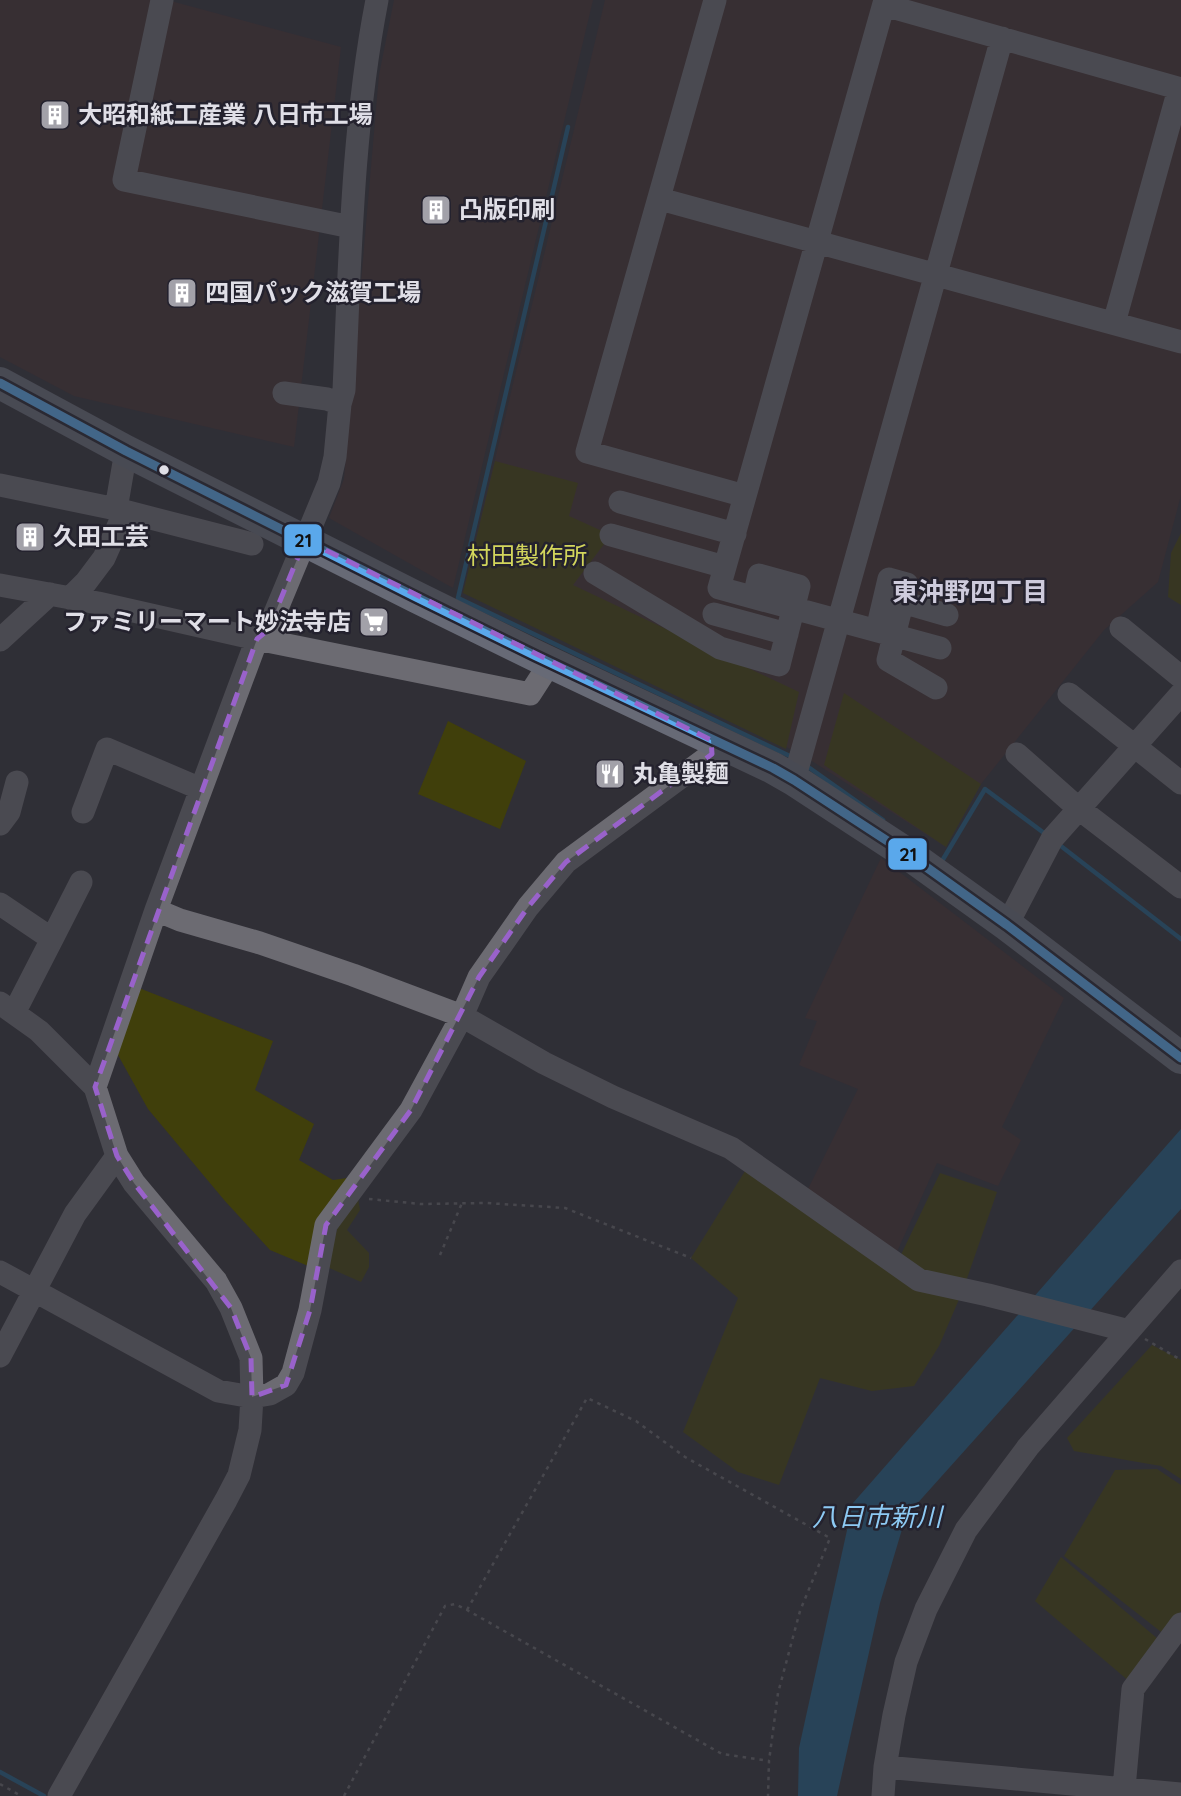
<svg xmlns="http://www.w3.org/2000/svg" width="1181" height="1796" viewBox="0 0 1181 1796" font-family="Quicksand,'Noto Sans JP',sans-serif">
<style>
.industrial{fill:#412f2f}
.green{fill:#403f0b}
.water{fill:#1f5c80}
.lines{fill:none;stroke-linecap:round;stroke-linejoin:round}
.stream{stroke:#1f5c80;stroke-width:4.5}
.path{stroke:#656569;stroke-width:2.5;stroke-dasharray:3.5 5;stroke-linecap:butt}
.minor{stroke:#6c6b72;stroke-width:23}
.highway{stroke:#676a76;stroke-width:32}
.bus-1-casing{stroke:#24222e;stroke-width:14}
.bus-1{stroke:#5aa8eb;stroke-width:9}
.marked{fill:none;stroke:#9962cb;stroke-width:5;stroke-dasharray:14 9;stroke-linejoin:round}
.bus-dot{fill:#e0dfe7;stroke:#24222e;stroke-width:2.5}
.labels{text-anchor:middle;stroke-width:5;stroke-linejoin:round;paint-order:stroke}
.poi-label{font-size:24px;font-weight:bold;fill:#e0dfe7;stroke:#24222e;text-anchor:start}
.park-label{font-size:24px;fill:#d3d65c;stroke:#24222e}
.neighbourhood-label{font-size:26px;font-weight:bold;fill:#cecbdc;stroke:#24222e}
.water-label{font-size:26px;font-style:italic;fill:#8dcaf4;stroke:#24222e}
.line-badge{stroke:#24222e;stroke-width:2.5}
.pale-badge-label{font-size:19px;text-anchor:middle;font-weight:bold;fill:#111}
</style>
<rect width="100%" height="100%" fill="#302f36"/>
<path class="industrial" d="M0,0H167L341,47L294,447L74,396L0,357Z
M394,0H593L453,588L329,518L344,479L379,75Z
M605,0H1181V495L1158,582L1104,630L981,784L946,847L801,754L463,593Z
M881,858L1064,998L1002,1127L1021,1140L998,1186L937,1163L895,1256L805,1195L858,1089L799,1065L817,1021L805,1018Z"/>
<path class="green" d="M495,461L578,483L569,516L611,535L573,585L799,692L786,749L463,593Z
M1181,533V605L1168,597L1171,553Z
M844,693L981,784L946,847L824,765Z
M448,721L526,761L500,829L418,794Z
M134,986L273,1041L255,1090L314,1124L299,1160L333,1180L354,1177L313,1268L270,1250L225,1201L148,1109L113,1046Z
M745,1171L898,1261L940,1173L997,1192L963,1290L939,1346L914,1386L872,1391L820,1378L779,1485L738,1472L683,1432L738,1298L691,1258Z
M356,1186L360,1210L347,1230L369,1253V1267L361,1282L327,1267L345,1199Z
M1152,1345L1181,1360V1479L1161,1466L1074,1451L1067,1438Z
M1157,1469L1181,1485V1611L1165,1635L1064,1556L1115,1470Z
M1061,1557L1158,1639L1130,1682L1035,1601Z"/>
<path class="water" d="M1181,1129V1209L906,1516L880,1603L837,1796H798L799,1748L853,1503Z"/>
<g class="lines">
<path class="stream" d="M568,127L458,598L794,758
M804,764L883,820
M1057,843L1181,939
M942,861L985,789L1048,836
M0,1772L44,1796"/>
<path class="path" d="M369,1199L421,1204L486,1203L565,1208L691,1258
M440,1255L462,1203
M1145,1339L1181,1360
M467,1610L587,1398L636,1421L685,1457L830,1538L800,1611L778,1693L769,1761
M0,1784L21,1796
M344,1796L445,1606L455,1604L467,1610L722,1754L769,1761L768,1796"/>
<path class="minor" d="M162,0L124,180L351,227
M715,0L587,452L745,496
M885,0L719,588L940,648
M884,5L1181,89
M660,199L1181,342
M1114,323L1179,89
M284,393L327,399L340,404
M0,485L116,509L252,544
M620,502L735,534
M116,509L126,451
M611,535L725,567
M595,573L720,648L779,665L799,586L759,575L754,597
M0,585L98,603L257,639L530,694L550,663
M70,598L86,582L104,558L125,511
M902,602L947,615
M714,614L787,634
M1121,628L1181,677
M877,630L889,579L907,584L888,660L936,688
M0,640L50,594
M1069,694L1181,783
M1017,754L1078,808L1181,887
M794,780L1002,38
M83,812L107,749L201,789
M0,824L9,812L17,782
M0,904L52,939L14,1013
M156,910L180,920L260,943L353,975L462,1016L544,1063L613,1097L731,1148L919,1280L988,1295L1129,1331
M1007,925L1052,839L1181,694
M52,939L81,882
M0,1003L39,1031L95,1087
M0,1272L218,1391L252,1397L270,1394L286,1385L293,1373L310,1310L326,1225L411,1110L462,1016L479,977L528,907L566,862L712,754L711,740
M0,1356L75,1214L117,1156
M885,1767L1181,1794
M1124,1788L1133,1689L1181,1624
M59,1796L226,1500L239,1475L250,1430L252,1397L251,1358L231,1308L216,1281L134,1183L117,1156L95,1087L156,910L257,639L268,630L329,483L335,457L340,404L344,390C350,260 352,128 377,0
M883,1796L885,1767L894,1715L906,1662L926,1609L966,1530L1028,1447L1181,1271"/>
<path class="highway" d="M0,383L126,451L416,597L536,656L773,768L794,780L915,859L1007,925L1181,1058"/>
<g class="bus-1-casing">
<path id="bus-1" d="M0,383L126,451L416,597L536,656L773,768L794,780L915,859L1007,925L1181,1058"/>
</g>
<use href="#bus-1" class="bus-1"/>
</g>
<path d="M0 0H1181V1796H0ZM305,540L711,740L712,754L566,862L528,907L479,977L411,1110L326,1225L310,1310L286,1385L252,1397L251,1358L231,1308L134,1183L117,1156L95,1087L257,639L268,630Z" fill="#302f36" fill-opacity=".55" fill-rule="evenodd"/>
<path class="marked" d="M305,540L711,740L712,754L566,862L528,907L479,977L411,1110L326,1225L310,1310L286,1385L252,1397L251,1358L231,1308L134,1183L117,1156L95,1087L257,639L268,630Z"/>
<defs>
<g id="building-square" transform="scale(1.575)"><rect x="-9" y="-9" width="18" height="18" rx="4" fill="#a2a1a9" stroke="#24222e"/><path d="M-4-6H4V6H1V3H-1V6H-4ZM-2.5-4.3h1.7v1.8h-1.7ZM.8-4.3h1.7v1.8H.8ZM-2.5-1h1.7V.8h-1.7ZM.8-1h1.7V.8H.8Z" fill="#fff"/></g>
<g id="supermarket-square" transform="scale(1.575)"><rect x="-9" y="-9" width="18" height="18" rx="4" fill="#a2a1a9" stroke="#24222e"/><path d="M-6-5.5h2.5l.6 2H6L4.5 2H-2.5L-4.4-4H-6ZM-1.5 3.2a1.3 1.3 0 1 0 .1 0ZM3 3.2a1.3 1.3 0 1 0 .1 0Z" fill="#fff"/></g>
<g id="restaurant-square" transform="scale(1.575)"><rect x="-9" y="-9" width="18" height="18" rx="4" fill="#a2a1a9" stroke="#24222e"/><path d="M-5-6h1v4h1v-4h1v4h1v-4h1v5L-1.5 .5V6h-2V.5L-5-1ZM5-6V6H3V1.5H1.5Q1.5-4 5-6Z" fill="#fff"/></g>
</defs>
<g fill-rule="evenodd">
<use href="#building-square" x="55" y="115"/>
<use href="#building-square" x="436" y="210"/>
<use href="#building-square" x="182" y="293"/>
<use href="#building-square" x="30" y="537"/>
<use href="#supermarket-square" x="374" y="622"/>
<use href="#restaurant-square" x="610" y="774"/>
</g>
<circle class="bus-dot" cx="164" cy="470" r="6"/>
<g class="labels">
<g class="poi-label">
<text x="78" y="123">大昭和紙工産業 八日市工場</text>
<text x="459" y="218">凸版印刷</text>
<text x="205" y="301">四国パック滋賀工場</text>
<text x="53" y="545">久田工芸</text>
<text x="351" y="630" text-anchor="end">ファミリーマート妙法寺店</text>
<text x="633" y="782">丸亀製麺</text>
</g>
<g class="park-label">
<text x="527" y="564">村田製作所</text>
</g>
<g class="neighbourhood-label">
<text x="970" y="601">東沖野四丁目</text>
</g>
<g class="water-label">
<text x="877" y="1526">八日市新川</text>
</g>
</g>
<g class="line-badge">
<rect x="283" y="523" width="40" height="34" rx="7" fill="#5aa8eb"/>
<rect x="887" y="837" width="41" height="34" rx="7" fill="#5aa8eb"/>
</g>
<g class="pale-badge-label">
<text x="303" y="547">21</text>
<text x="908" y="861">21</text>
</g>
</svg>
